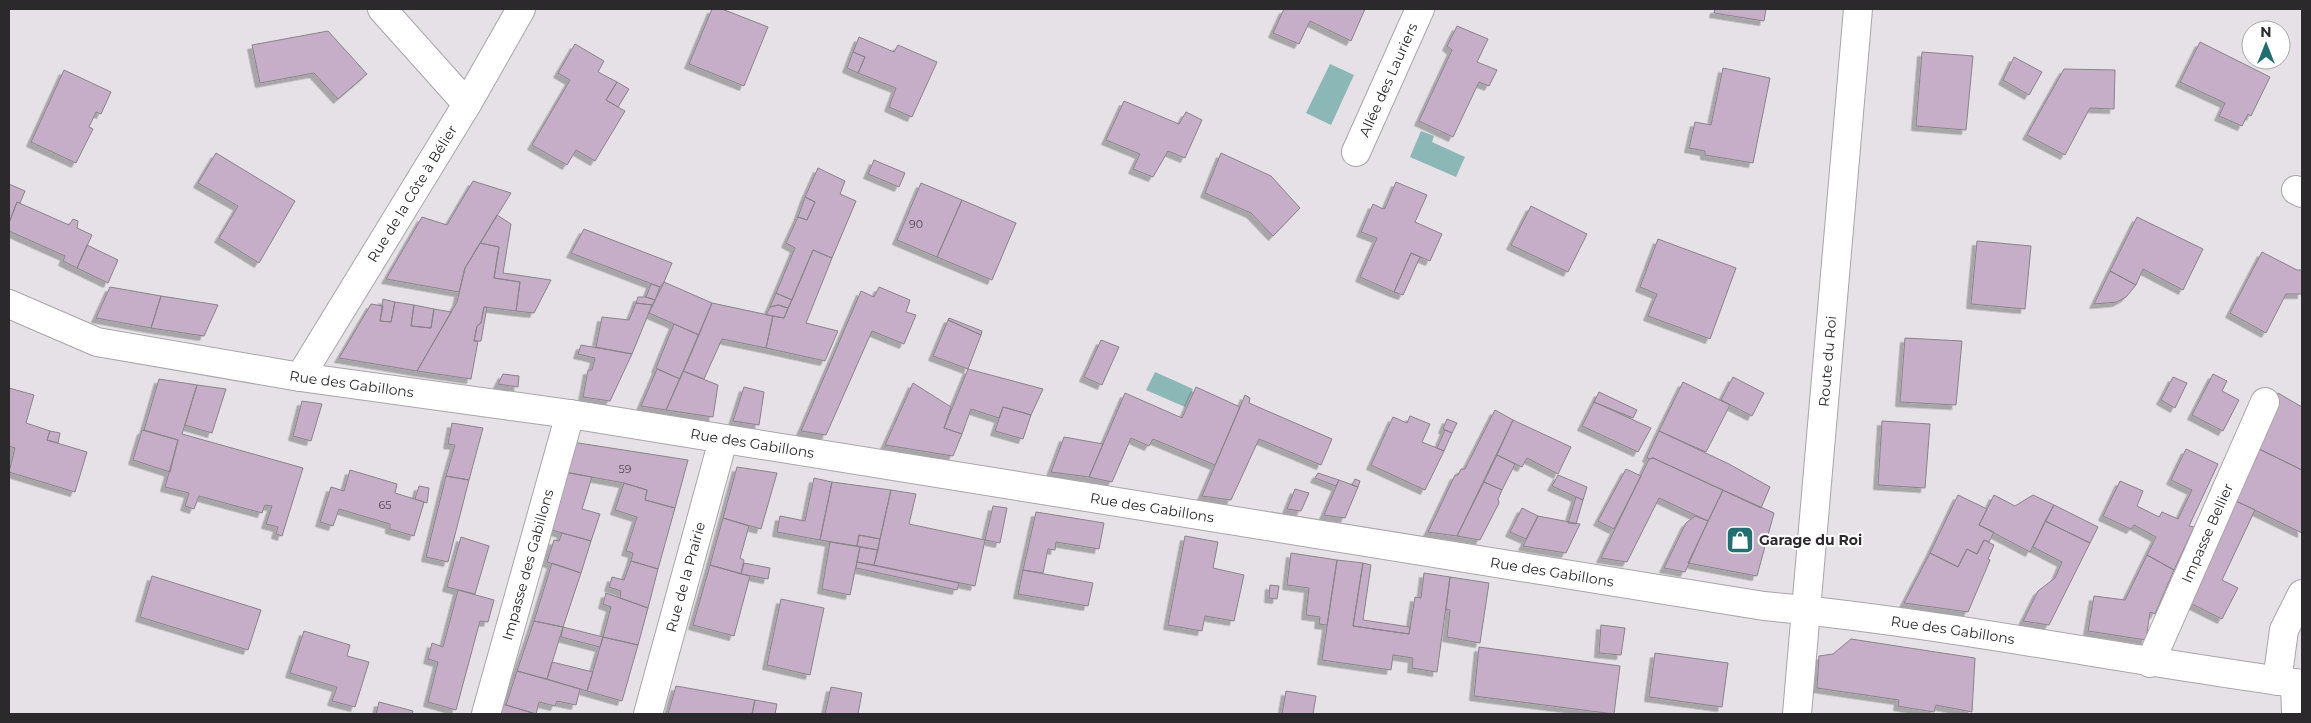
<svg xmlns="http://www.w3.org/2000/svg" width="2311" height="723" viewBox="0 0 2311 723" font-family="Montserrat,sans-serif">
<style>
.water{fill:#8cb7b7}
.building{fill:#c6adc8;stroke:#888489;filter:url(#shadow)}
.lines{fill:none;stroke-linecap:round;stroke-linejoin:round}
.minor-casing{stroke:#a9a5a9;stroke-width:30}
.minor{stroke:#fff;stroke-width:28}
.labels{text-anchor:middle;stroke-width:4;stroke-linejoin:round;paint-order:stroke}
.number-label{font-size:11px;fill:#524a52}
.street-label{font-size:14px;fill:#2b292b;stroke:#fff}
.poi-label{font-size:14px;font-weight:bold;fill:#2b292b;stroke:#fff;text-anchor:start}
</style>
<defs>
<filter id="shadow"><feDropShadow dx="-4.5" dy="4.5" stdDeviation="0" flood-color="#0004"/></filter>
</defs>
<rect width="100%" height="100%" fill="#e5e1e6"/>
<path class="water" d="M1330,64L1354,75L1331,125L1306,113Z
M1421,131L1434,136L1432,142L1465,157L1456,177L1410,157Z
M1155,372L1193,389L1185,407L1146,390Z"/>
<path class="building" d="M712,9H722L768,27L744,86L689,64Z
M1284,9H1365L1351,41L1310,21L1299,44L1273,33Z
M1715,9H1766L1764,21L1714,13Z
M1457,26L1488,39L1477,62L1497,70L1489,86L1479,82L1453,137L1419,121L1452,50L1447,46Z
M328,31L367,74L338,99L314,73L260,83L252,45Z
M859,37L894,52L898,45L937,62L912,117L889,107L896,88L858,73L865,57L853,52Z
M2200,42L2270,77L2251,116L2248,114L2242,126L2219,116L2225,103L2180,82Z
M575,44L604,61L598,72L617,82L606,100L625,111L595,161L576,150L567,165L532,145L570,80L558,73Z
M853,52L865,57L858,73L847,68Z
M1922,52L1973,56L1966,130L1916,126Z
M2014,57L2042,72L2029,95L2003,80Z
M1723,68L1770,78L1753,163L1705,155V151L1689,148L1695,122L1711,125Z
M2064,69L2115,70L2114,109L2090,108L2065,155L2027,135Z
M64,70L111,92L101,114L96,112L89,127L93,129L76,163L31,142Z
M617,82L629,89L618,107L606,100Z
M1124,101L1179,124L1186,112L1202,120L1185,158L1168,151L1153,177L1133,169L1140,154L1106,140Z
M216,153L295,201L259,263L219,238L238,206L198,183Z
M1221,153L1271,176L1300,208L1273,236L1251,213L1205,193Z
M874,160L905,173L899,187L868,174Z
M818,168L845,181L840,194L856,201L832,258L813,250L792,300L776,293L795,248L786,243L798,217L807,220L815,202L805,197Z
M473,181L511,193L465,268L459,292L386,279L422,217L447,225Z
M1396,182L1427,195L1415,222L1442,234L1430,261L1411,253L1394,292L1360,277L1377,238L1361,232L1373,204L1383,209L1385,208Z
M921,183L962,200L937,257L897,240Z
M9,184L25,191L20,203L17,202L9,223Z
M805,197L815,202L807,220L798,217Z
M962,200L1016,223L992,280L937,257Z
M17,202L69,225L73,219L78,221L77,228L92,235L77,268L63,261L65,256L9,231V223Z
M1531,206L1587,234L1568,272L1511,245Z
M497,215L511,224L503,273L551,280L534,313L516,311L520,282L494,278L499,247L480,243Z
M2137,217L2203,249L2183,290L2143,269L2136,285L2110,271Z
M584,229L672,263L664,282L660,287L571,253Z
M1658,239L1736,268L1710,339L1648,316L1657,294L1640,287Z
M1977,241L2031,246L2025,309L1971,304Z
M480,243L499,247L494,278L520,282L516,311L484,307L481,323L477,326L474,341H478L471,379L417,371L457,302L465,268Z
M87,245L118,260L108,283L77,268Z
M813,250L832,258L806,323L838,331L825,361L766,348L773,316L784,318Z
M2262,252L2297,270H2302V294H2286L2266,333L2230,313Z
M1411,253L1420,257L1403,295L1394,292Z
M2110,271L2136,285L2126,297L2117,302L2094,304Z
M664,282L712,303L699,335L649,313Z
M651,284L660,287L655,300L646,297Z
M110,287L161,296L151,328L96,318Z
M879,287L910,300L906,312L916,315L904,344L872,331L826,435L801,431L861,291L874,297Z
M776,293L792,300L788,308L778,305L770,307Z
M161,296L218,305L204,336L151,328Z
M638,297H646L655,300L652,305L636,303Z
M383,299L395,302L391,322L380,321Z
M395,302L414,305L411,326L431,328L434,309L451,312L417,371L339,358L371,304L383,306L380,321L391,322Z
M636,303L652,305L632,354L596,347L602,317L629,320Z
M712,303L773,316L766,348L722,339L704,379L683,371Z
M414,305L434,309L431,328L411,326Z
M778,305L788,308L784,318L766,315L770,307Z
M484,307H487L481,341H474L477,326L481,323Z
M949,318L982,331L981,335L948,320Z
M948,320L981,335L968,369L933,356Z
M674,324L699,335L680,379L656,368Z
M1905,338L1962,341L1956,405L1900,402Z
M1101,340L1119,347L1102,385L1084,377Z
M581,345L632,354L610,401L583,397L588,370H592L595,358L578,354Z
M657,369L680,379L666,410L641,406Z
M968,369L1043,389L1031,415L1003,407L999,418L971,409L962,434L944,428Z
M683,371L718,385L713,417L666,410Z
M503,374L519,376L518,387L498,384Z
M2213,374L2227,381L2222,391L2239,400L2223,431L2192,415Z
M1733,377L1764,393L1752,416L1721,400Z
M2173,377L2187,383L2175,408L2161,400Z
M159,379L197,385L182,434L303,468L282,536L276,534L278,527L266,524L272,506L265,505L262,513L199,496L194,509L185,506L189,493L165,487L178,440L144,430Z
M1683,382L1730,405L1706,452L1659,431Z
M913,383L951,407L944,428L962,434L953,456L885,445Z
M197,385L226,389L212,433L185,425Z
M744,387L764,392L759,425L733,421Z
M1196,387L1240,407L1215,465L1153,439L1149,446L1131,438L1112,482L1089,477L1125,393L1182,418Z
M9,388L34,395L26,423L50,431L47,440L87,452L75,492L9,472L15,448L9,446Z
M1599,392L1637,410L1633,418L1594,402Z
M2278,393L2302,407V470L2255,447Z
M1245,395L1250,398L1249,403L1332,439L1321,465L1259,439L1231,500L1202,496Z
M302,401L322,404L311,441L293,436Z
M1594,402L1651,428L1638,452L1582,426Z
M1003,407L1031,415L1023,439L995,431Z
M1495,410L1513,420L1457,536L1428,532L1455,475H1458L1461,469H1465Z
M1410,416L1430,424L1422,442L1444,451L1425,490L1371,465L1393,417L1407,423Z
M1447,419L1457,423L1452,433L1443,429Z
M1513,420L1571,447L1558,474L1527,458L1522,467L1497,455Z
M1882,421L1930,424L1925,488L1878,485Z
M452,423L483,428L469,480L446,476L455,445L448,444Z
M142,430L178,440L170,472L133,460Z
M1445,430L1452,433L1444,451L1437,448Z
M50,431L60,433L58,443L47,440Z
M1659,431L1729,464L1770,487L1761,508L1653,458L1649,459L1647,457Z
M1064,437L1103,444L1089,477L1051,472Z
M572,442L688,460L675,508L645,500L647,490L624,483L564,472Z
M2255,447L2302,470V533L2230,498Z
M2186,449L2218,464L2189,526L2194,527L2174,570L2147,555L2156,537L2134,525L2131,529L2103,516L2120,481L2143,491L2137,506L2159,517L2162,512L2178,519L2192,490L2171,480Z
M1497,455L1515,464L1502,490L1484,482Z
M1653,458L1723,490L1708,521L1659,498L1627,562L1601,558L1649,459Z
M737,467L777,473L761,529L723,518Z
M1626,469L1641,476L1614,529L1598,521Z
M350,470L397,484L395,493L424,502L414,536L390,529V524L339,509L333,526L320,522L331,487L344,491Z
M564,472L592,477L582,509L600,514L591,541L548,529Z
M1318,473L1339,480L1336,486L1315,478Z
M1558,475L1587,487L1583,500L1552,486Z
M446,476L469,480L448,562L426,557Z
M814,478L832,482L820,540L777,532L780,516L805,521Z
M1355,479L1360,481L1358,487L1352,485Z
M1339,480L1358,487L1345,518L1324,515Z
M832,482L891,490L880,539L859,535L857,546L820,540Z
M1484,482L1502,490L1498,499L1499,503L1480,540L1457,536Z
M624,483L647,490L645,500L675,508L658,569L631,561L633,553L626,551L637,517L615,510Z
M419,486L429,488L427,503L415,499Z
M1295,489L1309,493L1301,511L1287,509Z
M891,490L916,494L909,524L985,540L975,586L874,565Z
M1723,490L1774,513L1757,576L1688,563Z
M1958,495L1987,509L1979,525L1994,532L1989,542L1984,540L1977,554L1967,549L1958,567L1930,553Z
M1994,495L2015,506L2033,495L2054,505L2030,552L1979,525Z
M1576,497L1583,500L1576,524L1568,523Z
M2230,498L2255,510L2222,580L2238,588L2222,619L2182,599Z
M2054,505L2098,527L2090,543L2045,521Z
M993,506L1007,508L1000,543L985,540Z
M1522,508L1538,516L1526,539L1510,532Z
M1036,512L1104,523L1099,549L1056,542L1055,550L1048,549L1043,573L1023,570Z
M1538,516L1580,524L1566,553L1523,546Z
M1695,516L1708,521L1685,572L1664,568L1686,523Z
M723,518L749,526L740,558L744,560L741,574L710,565Z
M2045,521L2090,543L2049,625L2023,621L2038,591L2055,578L2062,562L2033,547Z
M562,533L591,541L581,573L547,562L554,540L559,541Z
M859,535L880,539L878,550L857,546Z
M1185,536L1218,542L1213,568L1244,575L1234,621L1205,616L1202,631L1168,625Z
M461,537L489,546L475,594L447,587Z
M1984,540L1994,545L1988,559L1990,560L1968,612L1904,603L1930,553L1958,567L1967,549L1977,554Z
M830,542L860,547L850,595L822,589Z
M860,547L878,550L874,565L857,562Z
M1291,553L1337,560L1327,625L1319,624L1320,617L1306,615L1309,588L1287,585Z
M2147,555L2174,570L2155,614L2150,612L2146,640L2088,631L2094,596L2125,600Z
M1337,560L1363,563L1353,626L1409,634L1415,597L1421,598L1424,573L1450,577L1437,672L1412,668L1413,658L1393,655L1391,670L1322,660Z
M631,561L658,569L648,608L620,598L621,591L609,587L612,577L624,580Z
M857,562L959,583L957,590L856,568Z
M552,563L581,573L563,627L534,621Z
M744,563L770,568L768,579L741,574Z
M1363,563L1371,565L1363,620L1410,627L1409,634L1353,626Z
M710,565L750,576L734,636L693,625Z
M1023,570L1093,583L1088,606L1018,594Z
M152,576L261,610L248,650L140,617Z
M1450,577L1489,583L1480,643L1447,637L1450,610L1446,609Z
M1270,585L1279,586L1277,599L1269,598Z
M458,590L494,600L488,622L480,621L456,710L428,702L438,662L428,659L432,643L443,647Z
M606,593L648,608L638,645L603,637L611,607L603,604Z
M781,599L824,608L810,675L767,665Z
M534,621L563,627L547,679L517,671Z
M1601,625L1625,628L1621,655L1599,653Z
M563,627L603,637L600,647L561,637Z
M304,631L350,645L347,656L369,662L355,707L332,701L337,687L290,673Z
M603,637L638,645L622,701L587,691Z
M1851,639L1975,658L1972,712L1936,705L1934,712L1915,709L1898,706L1899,700L1817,688L1819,656L1833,654Z
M1479,647L1620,666L1614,714L1474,696Z
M1655,653L1728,663L1722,707L1649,697Z
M552,662L593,672L587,691L547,679Z
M517,671L580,689L576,705L557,701L555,706L539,702L536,714L506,705Z
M676,686L755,700L752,714H668Z
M831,687L862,693L858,714H825Z
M1286,691L1316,696L1313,714H1282Z
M755,700L777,704L775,714H752Z
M379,702L413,711L412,714H376Z
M501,704L506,705L536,714H498Z"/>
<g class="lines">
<g class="minor-casing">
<g id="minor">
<path d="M382,9L467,104"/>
<path id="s1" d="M1356,152L1420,9"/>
<path d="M2296,190L2302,193"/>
<path id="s2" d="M9,304L97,342L300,377L570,414L1764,606C1945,623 2123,660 2302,684"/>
<path id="s3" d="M300,377L467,104L521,9"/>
<path id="s4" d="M2150,663L2265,402"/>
<path d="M2277,681L2284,630L2302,594"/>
<path d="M2295,683L2296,714"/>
<path id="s5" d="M486,714L570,414"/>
<path id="s6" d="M648,714L723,440"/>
<path id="s7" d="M1797,714L1858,9"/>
</g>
</g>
<use href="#minor" class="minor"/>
</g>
<defs>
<g id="shop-square" transform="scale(1.4375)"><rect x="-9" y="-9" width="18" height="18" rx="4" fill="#236e70" stroke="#fff"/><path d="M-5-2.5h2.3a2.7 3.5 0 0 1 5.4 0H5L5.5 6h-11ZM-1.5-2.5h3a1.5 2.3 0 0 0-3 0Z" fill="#fff"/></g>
</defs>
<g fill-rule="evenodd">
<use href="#shop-square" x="1740" y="540"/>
</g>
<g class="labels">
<g class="number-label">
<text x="916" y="228">90</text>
<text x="625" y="473">59</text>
<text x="385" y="509">65</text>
</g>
<g class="street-label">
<text dy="5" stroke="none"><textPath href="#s1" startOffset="79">Allée des Lauriers</textPath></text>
<text dy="5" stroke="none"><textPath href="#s3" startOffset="215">Rue de la Côte à Bélier</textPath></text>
<text dy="5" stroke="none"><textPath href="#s7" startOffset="354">Route du Roi</textPath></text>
<text dy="5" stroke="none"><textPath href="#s2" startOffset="354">Rue des Gabillons</textPath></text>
<text dy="5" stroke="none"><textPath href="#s2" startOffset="759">Rue des Gabillons</textPath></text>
<text dy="5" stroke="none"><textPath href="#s2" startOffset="1164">Rue des Gabillons</textPath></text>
<text dy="5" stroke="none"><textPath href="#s4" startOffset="142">Impasse Bellier</textPath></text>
<text dy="5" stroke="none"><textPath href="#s5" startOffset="155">Impasse des Gabillons</textPath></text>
<text dy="5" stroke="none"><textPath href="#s2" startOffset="1569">Rue des Gabillons</textPath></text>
<text dy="5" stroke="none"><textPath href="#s6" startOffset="142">Rue de la Prairie</textPath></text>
<text dy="5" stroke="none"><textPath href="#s2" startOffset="1974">Rue des Gabillons</textPath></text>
</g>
<g class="poi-label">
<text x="1759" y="545">Garage du Roi</text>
</g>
</g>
<rect width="2311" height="723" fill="none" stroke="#2b292b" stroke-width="20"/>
<g transform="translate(2266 45)"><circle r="24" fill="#ffffff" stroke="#aaa9aa"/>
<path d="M0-4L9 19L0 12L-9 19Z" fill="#236e70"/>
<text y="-8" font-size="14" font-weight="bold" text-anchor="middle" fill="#2b292b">N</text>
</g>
</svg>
